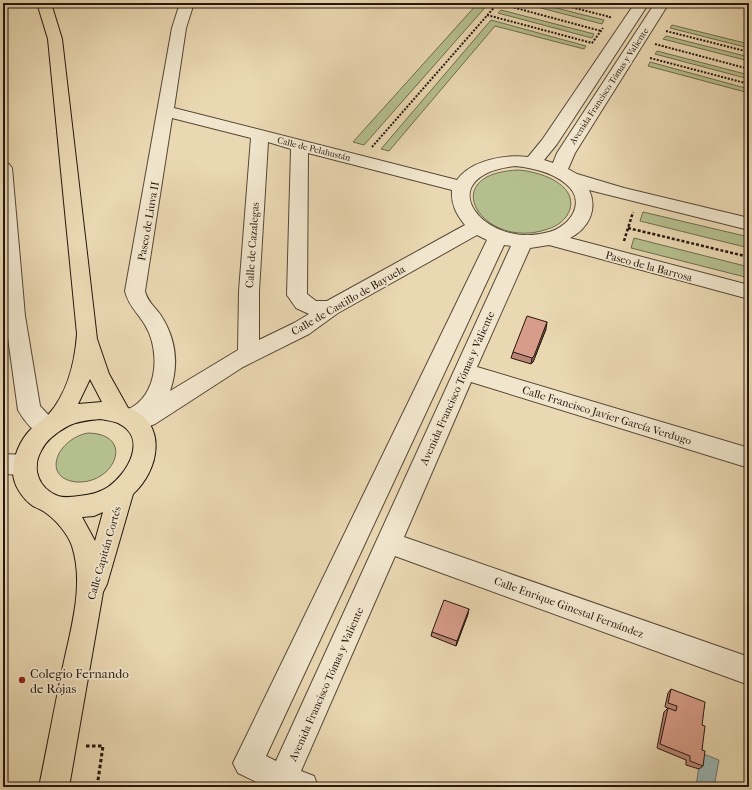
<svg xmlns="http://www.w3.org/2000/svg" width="752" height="790" viewBox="0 0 752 790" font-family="'IM FELL French Canon',serif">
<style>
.green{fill:#b5bf8e;stroke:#6e6b4e}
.water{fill:#9bb8b6;stroke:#6c7873}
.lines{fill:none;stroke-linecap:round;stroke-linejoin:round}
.minor-casing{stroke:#574737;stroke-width:2}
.major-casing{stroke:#26170e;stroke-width:2}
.path-far2{stroke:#26170e;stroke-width:2;stroke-dasharray:2 1.5;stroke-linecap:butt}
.path-far1{stroke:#26170e;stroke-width:2.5;stroke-dasharray:3 2;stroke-linecap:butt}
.path{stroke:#26170e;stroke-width:3;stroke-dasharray:3.5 2.5;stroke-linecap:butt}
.minor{fill:#f1e6cd;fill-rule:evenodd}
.major{fill:#ead8b2;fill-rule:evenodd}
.wall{fill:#ba8777;stroke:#26170e}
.shaded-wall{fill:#976e61;stroke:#26170e}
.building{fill:#d89d8a;stroke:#26170e}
.poi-dot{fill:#8f2418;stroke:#f1e6cd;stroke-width:1.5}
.labels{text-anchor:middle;stroke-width:3.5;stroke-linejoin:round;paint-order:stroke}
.far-street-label{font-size:9px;fill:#26170e;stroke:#f1e6cd}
.street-label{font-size:11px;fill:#26170e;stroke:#f1e6cd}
.near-poi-label{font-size:13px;fill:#26170e;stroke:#f1e6cd;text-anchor:start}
</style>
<rect width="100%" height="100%" fill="#ead8b2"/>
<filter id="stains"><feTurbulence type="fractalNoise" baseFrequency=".005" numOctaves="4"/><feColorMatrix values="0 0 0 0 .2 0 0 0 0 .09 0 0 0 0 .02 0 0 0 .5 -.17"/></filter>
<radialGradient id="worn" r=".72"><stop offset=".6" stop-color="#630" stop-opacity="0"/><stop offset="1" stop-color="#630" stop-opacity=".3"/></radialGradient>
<path class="green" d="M478,3H489L364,145L353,142Z
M522,3H536L604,20L602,24Z
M501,10L594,34L592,38L498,13Z
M491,20L586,46L584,49L495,26L389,151L381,149Z
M672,25L749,44V48L670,28Z
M666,36L749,57V61L663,39Z
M657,51L749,75V79L655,54Z
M650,62L749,89V93L648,66Z
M518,170C537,171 577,183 570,209C567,219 558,226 548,229C484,252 433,174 518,170Z
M643,212L749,237V248L640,221Z
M634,238L749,267V278L631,248Z
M88,433C136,434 115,484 77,482C41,479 56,439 88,433Z"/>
<path class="water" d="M701,753L719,760L714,787L696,786Z"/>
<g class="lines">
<g class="minor-casing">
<path id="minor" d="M180,3H194L186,28L174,108L457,180C471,160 506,154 528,157L542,140L635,3H649L557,144L544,160L553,163L557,153L655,3H669L575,153L568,169L577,174L624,188L749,218V230L589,190C598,209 589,228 570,238L749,285V299L549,245L530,248L477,367L749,448V468L471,382L404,537L749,657V685L395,556L301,771L314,776L318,787H267L238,773L233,763L238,753L487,240L477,235L338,313L309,334L243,367L155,424L147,427L139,424L129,427L121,424L118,418C122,410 127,411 134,406C140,402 145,396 148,390C158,371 156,343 145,325C138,313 128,305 125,291L172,28ZM172,118L251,138L239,291L238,350L170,391C179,365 176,338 160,314C154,306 147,301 145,291ZM268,142L291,149L287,295L296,308L309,314L294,323L259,340V291ZM308,153L452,190C451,204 456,214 465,225L327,301H316L307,294ZM515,166C533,168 552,172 566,184C587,201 571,226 549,232C483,251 427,176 515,166ZM504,245L511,246L276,761L266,756Z
M3,163L9,164L12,168L25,316L40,406L55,422L58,428L55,434C52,436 49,437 46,437C35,435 23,419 18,410L5,316L3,291Z
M3,454L25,455L33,458L37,465L33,472L25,475L3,474Z"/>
</g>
<g class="major-casing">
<path id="major" d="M37,3H51L62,39L97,339L109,374L128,408C169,422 159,471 133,494L107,584L103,592L69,787H39C47,748 54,710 62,671C70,631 85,586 72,546C68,534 56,520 46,513C42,510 37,508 33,506C23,499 13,485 13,472C13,457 20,440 31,429C36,424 43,420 48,415C67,394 75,362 77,334L48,39ZM90,379L102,402L78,404ZM100,419C106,420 113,421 118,423C149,438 127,474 108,487C99,493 89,495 79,496C72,497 65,498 58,496C39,489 31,469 41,451C46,440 57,432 68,426C78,421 89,420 100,419ZM103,512L95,541L82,517L94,516Z"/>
</g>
<path class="path-far2" d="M497,3L601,31
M555,3L610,17L609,19
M487,15L592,43L603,28
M666,31L749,52
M655,44L749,69
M650,58L749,84
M372,147L498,3"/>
<path class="path-far1" d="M628,228L749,257
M624,241L633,212"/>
<path class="path" d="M86,746H103L97,787"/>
<use href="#minor" class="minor"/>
<use href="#major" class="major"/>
</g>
<path class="wall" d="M546,329L533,362L531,364L511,358L513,352Z
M468,614L456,646L431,636L432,632Z
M671,689L702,725V750L703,766L699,769L686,765V760L657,748L664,712L668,708L665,707L668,693Z"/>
<path class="shaded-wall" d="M547,322L546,329L533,362L531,364L532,358Z
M469,609L468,614L456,646L457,641Z"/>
<path class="building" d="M527,316L547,322L534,356L532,358L513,352Z
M444,600L469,609L457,641L432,632Z
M671,689L705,702L702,725L705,726L702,750L705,751L703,766L690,761V756L660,744L668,708L676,711L677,706L668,703Z"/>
<circle class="poi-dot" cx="22" cy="680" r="4"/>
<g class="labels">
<g class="far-street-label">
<text transform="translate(609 86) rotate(-57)" y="3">Avenida Francisco Tómas y Valiente</text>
<text transform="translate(314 149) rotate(14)" y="3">Calle de Pelahustán</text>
</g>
<g class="street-label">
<text transform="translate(148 221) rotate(-80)" y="4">Paseo de Liuva II</text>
<text transform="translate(252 245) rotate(-86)" y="4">Calle de Cazalegas</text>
<text transform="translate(649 266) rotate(15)" y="4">Paseo de la Barrosa</text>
<text transform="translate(348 300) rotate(-30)" y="4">Calle de Castillo de Bayuela</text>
<text transform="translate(457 388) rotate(-66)" y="4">Avenida Francisco Tómas y Valiente</text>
<text transform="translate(607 415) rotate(17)" y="4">Calle Francisco Javier García Verdugo</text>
<text transform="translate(104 553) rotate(-74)" y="4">Calle Capitán Cortés</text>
<text transform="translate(569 607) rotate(20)" y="4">Calle Enrique Ginestal Fernández</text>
<text transform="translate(326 684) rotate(-66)" y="4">Avenida Francisco Tómas y Valiente</text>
</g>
<g class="near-poi-label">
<text x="30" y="678">Colegio Fernando<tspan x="30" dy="15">de Rojas</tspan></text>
</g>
</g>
<rect width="752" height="790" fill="none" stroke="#ead8b2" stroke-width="16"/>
<rect x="4" y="4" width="744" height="782" fill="none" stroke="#26170e" stroke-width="2"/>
<rect x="8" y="8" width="736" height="774" fill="none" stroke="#26170e"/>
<rect width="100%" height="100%" filter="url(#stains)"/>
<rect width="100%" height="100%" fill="url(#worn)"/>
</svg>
